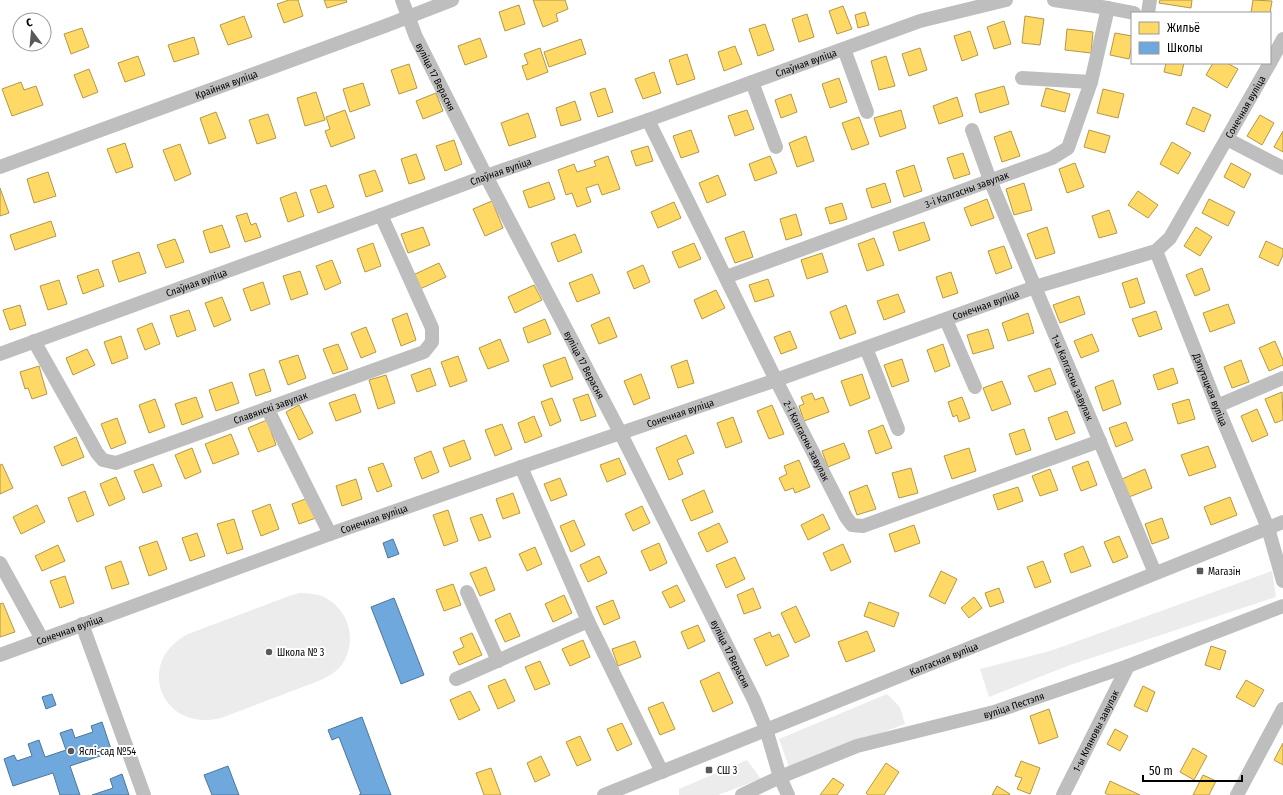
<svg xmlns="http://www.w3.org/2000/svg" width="1283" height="795" viewBox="0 0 1283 795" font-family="'Fira Sans Condensed',sans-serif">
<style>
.green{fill:#ececec}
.homes{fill:#ffd966;stroke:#b29847}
.schools{fill:#6fa8dc;stroke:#4e769a}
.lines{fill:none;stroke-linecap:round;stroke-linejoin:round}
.minor{stroke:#bebebe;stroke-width:14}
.poi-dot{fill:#595959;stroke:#fff;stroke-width:1.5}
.labels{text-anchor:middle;stroke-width:4;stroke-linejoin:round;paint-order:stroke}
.street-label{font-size:10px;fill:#000;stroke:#fff}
.poi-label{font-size:10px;fill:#000;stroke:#fff;text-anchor:start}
</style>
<rect width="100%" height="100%" fill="#fff"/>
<path class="green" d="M1272,571L1276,597L1070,665L989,697L980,669L1050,651Z
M300,593C308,593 317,594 324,597C350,610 358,642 341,666C336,672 329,676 321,680L221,718C161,733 134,662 188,634L289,596Z
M887,694L900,707L905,724L789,767L779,739Z
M747,760L761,779L718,795H679V789Z"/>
<path class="homes" d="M289,0H298L303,16L284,23L277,4Z
M324,0H346L347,2L327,8Z
M533,0H565L568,9L556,14L558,21L543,27Z
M1160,0H1192L1191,8L1159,3Z
M1253,0L1272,1L1270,13H1251Z
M519,5L525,24L505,31L499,12Z
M843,6L852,29L837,34L829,11Z
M865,12L869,25L858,28L855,15Z
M807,14L814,37L799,42L792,19Z
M244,16L252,37L228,45L220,25Z
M1025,16L1044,19L1040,45L1022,43Z
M1004,21L1011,44L994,49L987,27Z
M765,24L774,50L758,56L749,29Z
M82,28L89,47L71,54L64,34Z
M1067,29L1093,32L1091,53L1065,50Z
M970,31L978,55L962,61L954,36Z
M1115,33L1132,36V45L1129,59L1110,55Z
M194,37L199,54L174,62L168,45Z
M480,38L487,57L465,65L458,46Z
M581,39L586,54L549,67L544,52Z
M735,46L742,64L724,71L718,52Z
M540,48L548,72L527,80L522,66L528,64L524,54Z
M920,48L927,70L909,76L902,54Z
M687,54L695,79L677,85L669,60Z
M138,56L145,75L125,82L118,63Z
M886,56L895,86L879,90L871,61Z
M1166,63H1184L1181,76L1164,72Z
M1213,63H1227L1238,69L1227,88L1206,75Z
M409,64L417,88L399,94L391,70Z
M89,69L98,92L83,98L74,75Z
M654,72L661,93L643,99L635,79Z
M839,78L847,102L830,108L822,84Z
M21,82L24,90L36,86L43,105L12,116L2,89Z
M363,83L370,105L350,112L343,89Z
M1004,86L1009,104L980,113L975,94Z
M605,88L613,112L598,117L590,93Z
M1046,88L1070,94L1065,112L1041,106Z
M1103,89L1124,94L1118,118L1097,113Z
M316,92L325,120L305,126L297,98Z
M436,93L443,111L423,119L416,101Z
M791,94L797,112L781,118L775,100Z
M957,97L963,116L939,124L933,106Z
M575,101L581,120L561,126L556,108Z
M1193,107L1211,115L1204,132L1186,124Z
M345,110L355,138L331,147L325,131L330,129L326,117Z
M747,110L754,129L735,136L728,116Z
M901,110L906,128L880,137L874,118Z
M216,112L226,138L209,144L200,118Z
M528,113L536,137L509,146L501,123Z
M268,114L276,138L257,144L249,120Z
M1260,115L1274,123L1262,145L1247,136Z
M859,117L869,144L852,150L842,123Z
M691,130L699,152L681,158L673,136Z
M1089,130L1110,136L1105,153L1084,147Z
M1011,131L1020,156L1002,162L994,137Z
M1283,131V152L1274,147Z
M806,136L814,161L797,167L789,143Z
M454,140L462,164L445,171L436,146Z
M1172,142L1191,153L1178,174L1160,164Z
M125,143L133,167L116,173L107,149Z
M180,144L191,174L175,181L163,150Z
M648,146L653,161L636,166L631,151Z
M963,153L970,174L954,179L947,158Z
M416,154L425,179L409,184L401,159Z
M608,156L620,189L602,195L598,184L586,188L591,202L577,207L572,193L566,195L558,170L574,164L577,172L596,166L594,161Z
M770,156L777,173L755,181L749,164Z
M1075,163L1084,187L1067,193L1059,169Z
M1231,163L1251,174L1244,188L1224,177Z
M914,165L922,191L904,197L896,171Z
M375,170L383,191L366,197L359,175Z
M48,172L56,196L34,203L27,179Z
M718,175L726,195L707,203L699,183Z
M549,182L555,199L529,208L523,191Z
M885,183L891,202L872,208L866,189Z
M1024,183L1032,210L1014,215L1006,189Z
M326,185L334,207L318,213L310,190Z
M0,188L9,213L0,216Z
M1138,191L1158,205L1148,218L1128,205Z
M296,192L304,216L288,222L280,198Z
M987,199L994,218L971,226L964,208Z
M1209,199L1235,212L1228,226L1202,213Z
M492,201L503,228L485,236L473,209Z
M674,202L681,218L658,228L651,212Z
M842,203L847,219L830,224L825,208Z
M1109,210L1117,233L1099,238L1092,216Z
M247,213L251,225L256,223L261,237L245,242L236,216Z
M796,214L802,235L786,240L780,219Z
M51,221L56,236L15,250L10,235Z
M924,222L930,240L899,251L893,232Z
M222,225L230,247L210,253L203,231Z
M423,227L430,245L408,253L401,234Z
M1047,227L1055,253L1036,259L1027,234Z
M1196,227L1212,237L1200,256L1184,246Z
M744,231L753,257L735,263L725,238Z
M575,234L582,252L558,262L551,243Z
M874,238L884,265L867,271L858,244Z
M175,239L184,262L166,268L157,245Z
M1266,241L1283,249V255L1278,266L1259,257Z
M373,243L381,266L365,272L357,249Z
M694,243L701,259L679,268L672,252Z
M1004,246L1012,268L996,274L988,251Z
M139,252L146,273L119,282L112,261Z
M822,253L828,272L807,279L801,260Z
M332,260L341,283L325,290L316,266Z
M439,263L446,277L420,289L413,275Z
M643,265L650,282L634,289L627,272Z
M1202,268L1210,290L1195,296L1186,275Z
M98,269L104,286L83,294L77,276Z
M300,271L308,294L291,300L283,276Z
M951,272L958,293L943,298L936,277Z
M592,274L600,293L577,302L569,283Z
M1137,278L1145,303L1130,308L1122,283Z
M768,279L774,296L755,302L749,285Z
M59,280L67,304L48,310L40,286Z
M263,282L270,304L251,311L243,289Z
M534,285L542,300L515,313L508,297Z
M716,290L725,308L702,319L694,300Z
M898,294L905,312L884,320L877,301Z
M1079,296L1085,314L1060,323L1053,305Z
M222,297L231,320L214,327L205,303Z
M1228,304L1235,323L1210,332L1203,313Z
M20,305L26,325L10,330L3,310Z
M846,305L856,333L840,339L830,312Z
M189,310L196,330L177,337L170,316Z
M1156,311L1162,329L1139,337L1132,319Z
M407,313L416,340L401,346L392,319Z
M1028,313L1034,333L1008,341L1002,323Z
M609,317L617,337L599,344L591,325Z
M545,319L551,334L528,343L523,328Z
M152,323L160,344L145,350L137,329Z
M366,327L376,352L361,358L351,333Z
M988,329L994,348L973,354L967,335Z
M790,331L797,348L781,354L774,337Z
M1092,334L1099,351L1081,358L1074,341Z
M121,336L128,358L112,364L104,342Z
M500,339L509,361L488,369L479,348Z
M1275,341L1283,360V365L1269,371L1259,348Z
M338,344L348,369L333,374L323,349Z
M943,344L950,366L935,372L927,350Z
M87,349L95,365L73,375L66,358Z
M298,355L306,378L288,385L279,361Z
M458,356L467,381L450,387L441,362Z
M565,357L573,379L551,387L543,365Z
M902,359L909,381L892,387L884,365Z
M687,360L694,383L678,388L671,366Z
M1241,360L1249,382L1232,388L1224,367Z
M39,366L47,394L32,399L28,388L25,389L20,372Z
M430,368L436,385L417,392L411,375Z
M1050,368L1056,384L1035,392L1028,376Z
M1173,368L1178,383L1158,390L1153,375Z
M264,369L271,391L256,396L249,374Z
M641,374L650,398L634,405L624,381Z
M862,374L870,398L850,406L841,381Z
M386,375L395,403L378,409L369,380Z
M1113,380L1121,404L1103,411L1095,387Z
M1002,381L1011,404L992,411L983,388Z
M232,382L239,403L216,411L209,390Z
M1282,392L1283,420L1275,423L1265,399Z
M812,393L815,400L823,397L829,412L804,421L799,406L804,404L801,397Z
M355,394L361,412L336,421L329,403Z
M588,394L596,416L581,421L573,399Z
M196,397L203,417L182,425L175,404Z
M962,397L970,418L959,422L957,415L953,417L948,402Z
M552,398L561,421L550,426L541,402Z
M155,399L165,427L149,433L139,405Z
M1189,399L1195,419L1178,424L1172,404Z
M299,405L313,433L299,440L286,412Z
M772,405L784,434L769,439L757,411Z
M1257,409L1268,435L1252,442L1241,416Z
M1067,411L1075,433L1056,440L1048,418Z
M534,416L542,436L525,443L518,423Z
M733,417L742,442L726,448L717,423Z
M117,418L126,443L111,449L101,424Z
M267,420L276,445L258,452L248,428Z
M1126,422L1133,440L1116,447L1109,428Z
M502,424L512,449L495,456L485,430Z
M883,425L892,448L876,454L868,431Z
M1024,429L1031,450L1016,455L1009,434Z
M231,434L239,454L213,464L205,444Z
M686,435L694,453L677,460L683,474L669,480L656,448Z
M76,437L84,457L62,466L54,447Z
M464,440L471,459L450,467L443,448Z
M844,443L850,458L828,467L822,451Z
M1208,446L1216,467L1189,476L1181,455Z
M192,448L201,472L185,479L175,455Z
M969,448L976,471L952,479L944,456Z
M431,451L439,472L422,479L414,458Z
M619,458L626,474L607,482L600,465Z
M799,460L810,487L795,493L793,488L785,491L779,478L787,474L784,466Z
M1088,461L1097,485L1081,491L1072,467Z
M383,463L392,486L377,492L368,468Z
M2,464L13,488L0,494V465Z
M153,464L162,486L143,493L134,471Z
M911,468L918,493L899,498L892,473Z
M1050,469L1058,490L1040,496L1032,476Z
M1145,469L1152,488L1129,497L1122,479Z
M116,477L125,499L109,506L100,484Z
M560,478L567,495L551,501L544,484Z
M356,479L362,499L342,506L336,486Z
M867,485L876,509L857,515L849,492Z
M1018,487L1023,501L998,510L993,495Z
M704,490L713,512L691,521L682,500Z
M85,491L94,515L77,522L68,498Z
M513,493L520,513L503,519L496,499Z
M1230,497L1237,515L1211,525L1204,507Z
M308,498L316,518L299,524L292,504Z
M270,504L279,529L261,536L252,511Z
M37,505L45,522L21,534L13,517Z
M642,506L650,523L633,531L625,514Z
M448,510L458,541L444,546L433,515Z
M482,514L491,537L479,541L470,518Z
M823,514L830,529L808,540L801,525Z
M1162,518L1169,538L1152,544L1145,524Z
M234,519L243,549L227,554L217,524Z
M574,520L585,545L571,552L560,526Z
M719,523L728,542L707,552L698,533Z
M914,525L920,543L895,552L889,534Z
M197,533L205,556L190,561L182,538Z
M1119,536L1128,557L1113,563L1104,542Z
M157,541L167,569L149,576L139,547Z
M659,543L667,563L650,571L641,551Z
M843,544L851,562L831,571L823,553Z
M58,545L65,561L42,571L35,556Z
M1083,546L1091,566L1071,573L1064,554Z
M535,547L542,564L527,571L519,554Z
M599,556L607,573L588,582L580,565Z
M735,557L745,579L726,588L716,565Z
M121,561L129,584L112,589L105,567Z
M1043,561L1051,582L1035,588L1027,567Z
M486,567L495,590L480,596L470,573Z
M941,571L957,579L945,604L929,596Z
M65,576L74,603L60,608L50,581Z
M453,584L461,605L444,611L436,590Z
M677,585L685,601L670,608L662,592Z
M753,588L761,608L744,614L737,595Z
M999,588L1004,602L990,607L985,593Z
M564,595L572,613L553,622L545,604Z
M974,597L982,608L969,618L961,608Z
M613,600L620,618L604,625L596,607Z
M869,602L899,613L894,627L864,616Z
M3,603L15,632L0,637V604Z
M796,606L810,636L795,643L781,613Z
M510,613L520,636L505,642L495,620Z
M698,625L705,641L688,649L681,632Z
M867,631L875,651L846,662L838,642Z
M770,632L772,637L779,634L789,656L766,666L754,639Z
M472,633L482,655L459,665L453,652L464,647L460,638Z
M583,640L590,657L570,666L562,649Z
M635,641L641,657L618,666L612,649Z
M1211,646L1226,651L1220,670L1205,665Z
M540,661L550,684L535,690L525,667Z
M719,672L733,703L713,712L700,681Z
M505,679L515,701L498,709L488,686Z
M1246,680L1264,690L1254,707L1236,697Z
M1143,686L1155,692L1147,712L1134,706Z
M470,691L480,710L459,720L450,700Z
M663,702L675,729L660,735L648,708Z
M1049,709L1058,737L1039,744L1030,716Z
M622,723L632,744L617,751L607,729Z
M1115,729L1128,736L1120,751L1107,744Z
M580,736L591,760L577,766L566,742Z
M1283,743V765L1274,760Z
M1193,748L1207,756L1194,780L1180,772Z
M541,756L550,775L535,782L527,763Z
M1021,761L1040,768L1030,794L1017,789L1022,778L1015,776Z
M886,763L899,772L884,795H868L866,793Z
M491,768L501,795H484L476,773Z
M1203,775L1216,781L1209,795H1193Z
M833,778L844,785L837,795H820Z
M1110,781L1140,795H1108L1105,793Z
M997,786L1010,794L1009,795H992Z"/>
<path class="schools" d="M393,539L399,554L388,558L383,543Z
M394,598L424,675L401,684L371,607Z
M52,694L56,705L46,709L42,697Z
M362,717L383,774L391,795H359L361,794L339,737L332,740L328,730Z
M102,722L112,752L70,766L80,795H60L53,773L13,786L4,759L14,755L17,761L32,756L28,744L39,740L45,757L66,750L60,733L72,729L75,738L93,732L91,726Z
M228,766L239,795H212L204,775Z
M122,774L129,795H92L113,788L110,779Z"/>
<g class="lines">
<g class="minor">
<path id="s1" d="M402,0L416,37L486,176L621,434L754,700L766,729L780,777L788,795"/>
<path d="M1054,0L1108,8L1134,13"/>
<path d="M1148,13L1150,0"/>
<path d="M844,49L867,112"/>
<path d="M1270,63L1283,39"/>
<path d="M1022,78L1091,82"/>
<path d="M752,82L776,147"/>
<path id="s2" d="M648,120L776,380L846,517L852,525L863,526L1100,441"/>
<path id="s3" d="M972,130L990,180L1155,573"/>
<path d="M1227,139L1283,168"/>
<path id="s4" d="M0,167L385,26L452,0"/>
<path id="s5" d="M1156,251L1217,406L1268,528L1283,581"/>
<path id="s6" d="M726,277L1052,158L1068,148L1091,82L1108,8"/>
<path d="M946,320L975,387"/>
<path id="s7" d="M34,341L97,453L103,460L116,463L424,352L432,342V328L381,215"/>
<path d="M866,348L898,429"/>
<path id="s8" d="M0,354L381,215L486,176L648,120L920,21L1006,0"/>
<path d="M1217,406L1283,378"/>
<path d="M267,408L330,534"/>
<path d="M521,467L588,621L662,772"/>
<path d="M0,563L42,639"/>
<path d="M467,592L498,661"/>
<path d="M82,624L144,795"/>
<path id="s9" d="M0,655L330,534L521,467L776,380L1035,287L1156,251L1170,238L1270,63"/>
<path d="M456,679L588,621"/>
<path id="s10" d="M604,795L1283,522"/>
<path id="s11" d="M742,795L780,777L857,746L994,712L1128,666L1283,606"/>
<path id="s12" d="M1063,795L1128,666"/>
<path d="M1237,795L1283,709"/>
</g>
</g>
<g class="poi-dot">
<rect x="1196" y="567" width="8" height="8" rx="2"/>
<circle cx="269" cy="652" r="4"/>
<circle cx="71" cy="751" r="4"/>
<rect x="705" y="766" width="8" height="8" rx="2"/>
</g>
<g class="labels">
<g class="street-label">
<text dy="4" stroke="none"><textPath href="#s8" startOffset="857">Слаўная вуліца</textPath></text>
<text dy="4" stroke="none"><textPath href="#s1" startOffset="84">вуліца 17 Верасня</textPath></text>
<text dy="4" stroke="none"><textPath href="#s4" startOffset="241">Крайняя вуліца</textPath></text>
<text dy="4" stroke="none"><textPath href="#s9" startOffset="1395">Сонечная вуліца</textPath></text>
<text dy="4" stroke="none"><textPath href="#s8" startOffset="533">Слаўная вуліца</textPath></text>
<text dy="4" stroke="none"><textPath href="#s6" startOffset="256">3-і Калгасны завулак</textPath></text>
<text dy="4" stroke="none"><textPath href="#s8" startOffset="209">Слаўная вуліца</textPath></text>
<text dy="4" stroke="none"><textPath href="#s9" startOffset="1046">Сонечная вуліца</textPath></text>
<text dy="4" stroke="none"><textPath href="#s1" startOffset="408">вуліца 17 Верасня</textPath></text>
<text dy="4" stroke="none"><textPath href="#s3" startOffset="267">1-ы Калгасны завулак</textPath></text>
<text dy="4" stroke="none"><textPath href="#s5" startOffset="149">Дэпутацкая вуліца</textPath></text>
<text dy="4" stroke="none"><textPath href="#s7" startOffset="315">Славянскі завулак</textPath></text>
<text dy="4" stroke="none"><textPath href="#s9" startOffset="722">Сонечная вуліца</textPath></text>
<text dy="4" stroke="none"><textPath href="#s2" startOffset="358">2-і Калгасны завулак</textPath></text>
<text dy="4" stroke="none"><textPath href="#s9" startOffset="398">Сонечная вуліца</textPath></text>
<text dy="4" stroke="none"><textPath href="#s9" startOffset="74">Сонечная вуліца</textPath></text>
<text dy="4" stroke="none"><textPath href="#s1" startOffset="732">вуліца 17 Верасня</textPath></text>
<text dy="4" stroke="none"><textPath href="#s10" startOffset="366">Калгасная вуліца</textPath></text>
<text dy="4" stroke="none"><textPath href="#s11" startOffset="287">вуліца Пестэля</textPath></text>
<text dy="4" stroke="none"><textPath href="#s12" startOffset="72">1-ы Кляновы завулак</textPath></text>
</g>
<g class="poi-label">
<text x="1208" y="575">Магазін</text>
<text x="277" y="656">Школа № 3</text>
<text x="79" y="755">Яслі-сад №54</text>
<text x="717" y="774">СШ 3</text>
</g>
</g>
<rect x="1131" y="12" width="140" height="52" fill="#ffffff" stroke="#999999"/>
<rect x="1139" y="22" width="20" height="12" fill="#ffd966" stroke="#999999"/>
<text x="1167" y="32" font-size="12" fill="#000000">Жильё</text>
<rect x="1139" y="42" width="20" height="12" fill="#6fa8dc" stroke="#999999"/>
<text x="1167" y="52" font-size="12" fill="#000000">Школы</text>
<g transform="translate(32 32) rotate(344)"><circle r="19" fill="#ffffff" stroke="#999999"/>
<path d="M0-3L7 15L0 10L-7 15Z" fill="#595959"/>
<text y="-6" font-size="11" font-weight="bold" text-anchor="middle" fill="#000000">С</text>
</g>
<path d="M1143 775v6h99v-6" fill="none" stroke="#000000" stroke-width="2"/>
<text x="1149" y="775" font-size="12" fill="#000000" stroke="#ffffff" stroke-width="3" paint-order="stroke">50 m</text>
</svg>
